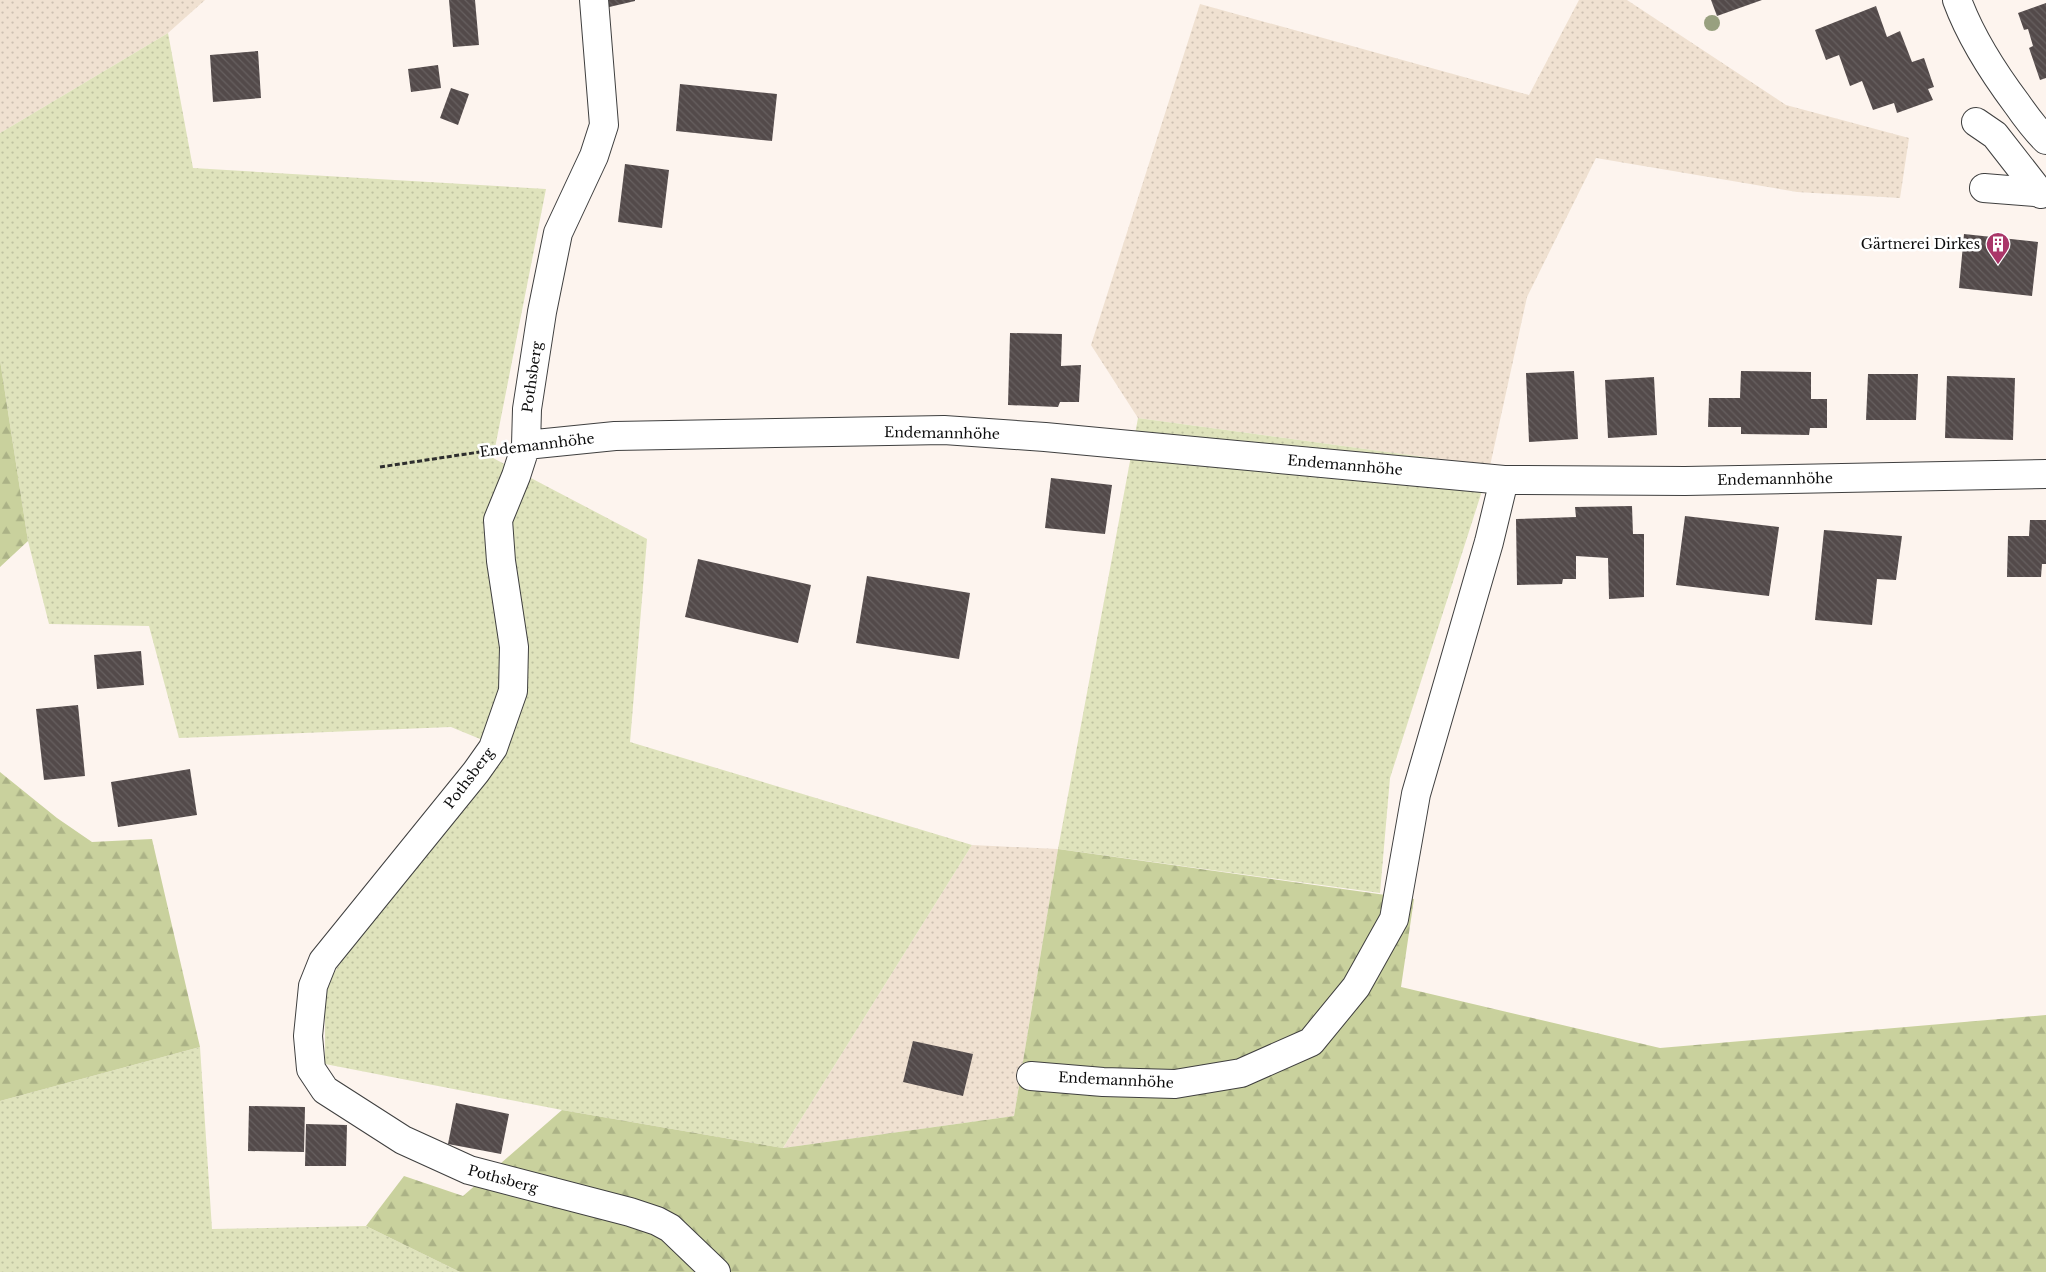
<svg xmlns="http://www.w3.org/2000/svg" width="2046" height="1272" viewBox="0 0 2046 1272" font-family="'Libre Baskerville',serif">
<style>
.farmland{fill:url(#farmland-dots)}
.grass{fill:url(#grass-dots)}
.forest{fill:url(#forest-firs)}
.building{fill:url(#building-back-hatch)}
.lines{fill:none;stroke-linecap:round;stroke-linejoin:round}
.minor-casing{stroke:#3f3f3f;stroke-width:30}
.path{stroke:#2e2e2e;stroke-width:3;stroke-dasharray:5 2.5;stroke-linecap:butt}
.minor{stroke:#fff;stroke-width:28}
.tree{fill:#98a07f}
.labels{text-anchor:middle;stroke-width:5;stroke-linejoin:round;paint-order:stroke}
.poi-label{font-size:14px;fill:#0c0c0c;stroke:#fff;text-anchor:end}
.street-label{font-size:14px;fill:#0c0c0c;stroke:#fff}
</style>
<defs>
<pattern id="farmland-dots" width="8" height="8" patternUnits="userSpaceOnUse" patternTransform="scale(1.25)"><rect width="8" height="8" fill="#f0e1d1"/><path d="M2 2h.1M6 6h.1" fill="none" stroke="#cdc0b2" stroke-width="1.8" stroke-linecap="round"/></pattern>
<pattern id="grass-dots" width="8" height="8" patternUnits="userSpaceOnUse" patternTransform="scale(1.25)"><rect width="8" height="8" fill="#dfe3bc"/><path d="M2 2h.1M6 6h.1" fill="none" stroke="#bec2a0" stroke-width="1.8" stroke-linecap="round"/></pattern>
<pattern id="forest-firs" width="22" height="20" patternUnits="userSpaceOnUse" patternTransform="scale(1.25)"><rect width="22" height="20" fill="#c9d19d"/><path d="M5 1l3.5 6h-7zM16 11l3.5 6h-7z" fill="#abb286"/></pattern>
<pattern id="building-back-hatch" width="6" height="6" patternUnits="userSpaceOnUse" patternTransform="scale(1.25)"><rect width="6" height="6" fill="#534a4a"/><path d="M-1 5l2 2M0 0l6 6M5-1l2 2" fill="none" stroke="#676060"/></pattern>
</defs>
<rect width="100%" height="100%" fill="#fdf4ee"/>
<path class="farmland" d="M0,0H205L168,33L0,133Z
M1579,0H1627L1786,105L1909,138L1900,198L1797,192L1596,158L1527,297L1490,466L1138,418L1091,345L1200,4L1529,95Z
M972,845L1058,849L1014,1116L783,1148Z"/>
<path class="grass" d="M168,33L193,168L546,189L493,458L647,539L630,742L972,845L783,1148L562,1110L325,1064V987L431,821L485,741L451,727L179,738L149,626L49,624L28,541L0,360V133Z
M1138,418L1490,466L1390,778L1380,893L1058,849Z
M200,1047L212,1229L366,1226L460,1272H0V1101Z"/>
<path class="forest" d="M0,360L28,541L0,567Z
M0,772L57,818L92,842L152,839L200,1047L0,1101Z
M1058,849L1414,899L1401,987L1660,1048L2046,1015V1272H460L366,1226L404,1176L463,1196L562,1110L783,1148L1014,1116Z"/>
<path class="building" d="M449,0H475L479,45L453,47Z
M603,0H635V1L605,8Z
M1711,0H1762L1717,16Z
M2046,3V78L2040,80L2029,48L2033,46L2028,29L2024,30L2018,13Z
M1876,6L1887,37L1900,31L1912,62L1924,58L1934,87L1928,89L1933,100L1897,113L1894,103L1873,110L1862,81L1850,86L1839,55L1826,60L1815,30Z
M258,51L261,98L213,102L210,55Z
M438,65L441,88L411,92L408,69Z
M680,84L777,94L772,141L676,131Z
M451,88L469,94L458,125L440,118Z
M625,164L669,170L662,228L618,222Z
M1964,234L2038,242L2032,296L1959,288Z
M1010,333L1062,334L1061,366L1081,365L1079,402H1060L1058,407L1008,405Z
M1574,371L1578,439L1529,442L1526,373Z
M1741,371L1811,372V399H1827V428H1810L1809,435L1741,434V427H1708L1709,398H1740Z
M1868,374H1918L1916,420H1866Z
M1947,376L2015,378L2013,440L1945,438Z
M1654,377L1657,435L1608,438L1605,380Z
M1051,478L1112,485L1105,534L1045,528Z
M1632,506L1633,534H1644V597L1609,599L1608,558L1576,556V579H1563L1562,584L1517,585L1516,519L1576,517L1575,507Z
M1685,516L1779,527L1769,596L1676,585Z
M2030,520H2046V564H2042L2041,577H2007L2008,536H2029Z
M1824,530L1902,536L1896,580L1877,579L1872,625L1815,620Z
M698,559L811,585L798,643L685,617Z
M867,576L970,593L959,659L856,643Z
M141,651L144,685L97,689L94,655Z
M78,705L85,776L44,780L36,709Z
M190,769L197,815L118,827L111,782Z
M913,1041L973,1054L963,1096L903,1082Z
M456,1103L509,1114L501,1154L448,1144Z
M249,1106L305,1107L304,1152L248,1151Z
M306,1124L347,1125L346,1166H305Z"/>
<g class="lines">
<g class="minor-casing">
<path id="minor" d="M594,0L604,125L594,156L558,233L542,312L527,409L526,445L516,476L498,520L501,561L514,647L513,691L493,748L476,772L323,961L313,986L308,1036L311,1069L325,1090L403,1140L469,1170L630,1212L657,1221L670,1228L716,1272
M1957,0C1971,38 1993,72 2017,104C2026,117 2035,129 2046,140
M1976,122L1995,135L2041,194
M1984,188L2046,193
M526,445L615,436L944,430L1045,437L1504,480L1685,481L2046,474
M1031,1076L1103,1082L1175,1084L1241,1073L1311,1042L1356,987L1394,919L1416,794L1489,542L1504,480"/>
</g>
<path class="path" d="M380,467L493,450"/>
<use href="#minor" class="minor"/>
</g>
<circle class="tree" cx="1712" cy="23" r="8"/>
<defs>
<g id="building-pin" transform="scale(1.25)"><path d="M0 17L-7.5 6A9.5 9.5 0 1 1 7.5 6Z" fill="#aa3669" stroke="#fff"/><path d="M-4-6H4V6H1V3H-1V6H-4ZM-2.5-4.3h1.7v1.8h-1.7ZM.8-4.3h1.7v1.8H.8ZM-2.5-1h1.7V.8h-1.7ZM.8-1h1.7V.8H.8Z" fill="#fff"/></g>
</defs>
<g fill-rule="evenodd">
<use href="#building-pin" x="1998" y="244"/>
</g>
<g class="labels">
<g class="poi-label">
<text x="1980" y="249">Gärtnerei Dirkes</text>
</g>
<g class="street-label">
<text transform="translate(532 377) rotate(-82)" y="5">Pothsberg</text>
<text transform="translate(942 433) rotate(1)" y="5">Endemannhöhe</text>
<text transform="translate(537 445) rotate(-7)" y="5">Endemannhöhe</text>
<text transform="translate(1345 465) rotate(5)" y="5">Endemannhöhe</text>
<text transform="translate(1775 479) rotate(-1)" y="5">Endemannhöhe</text>
<text transform="translate(469 778) rotate(-53)" y="5">Pothsberg</text>
<text transform="translate(1116 1080) rotate(3)" y="5">Endemannhöhe</text>
<text transform="translate(503 1179) rotate(15)" y="5">Pothsberg</text>
</g>
</g>
</svg>
